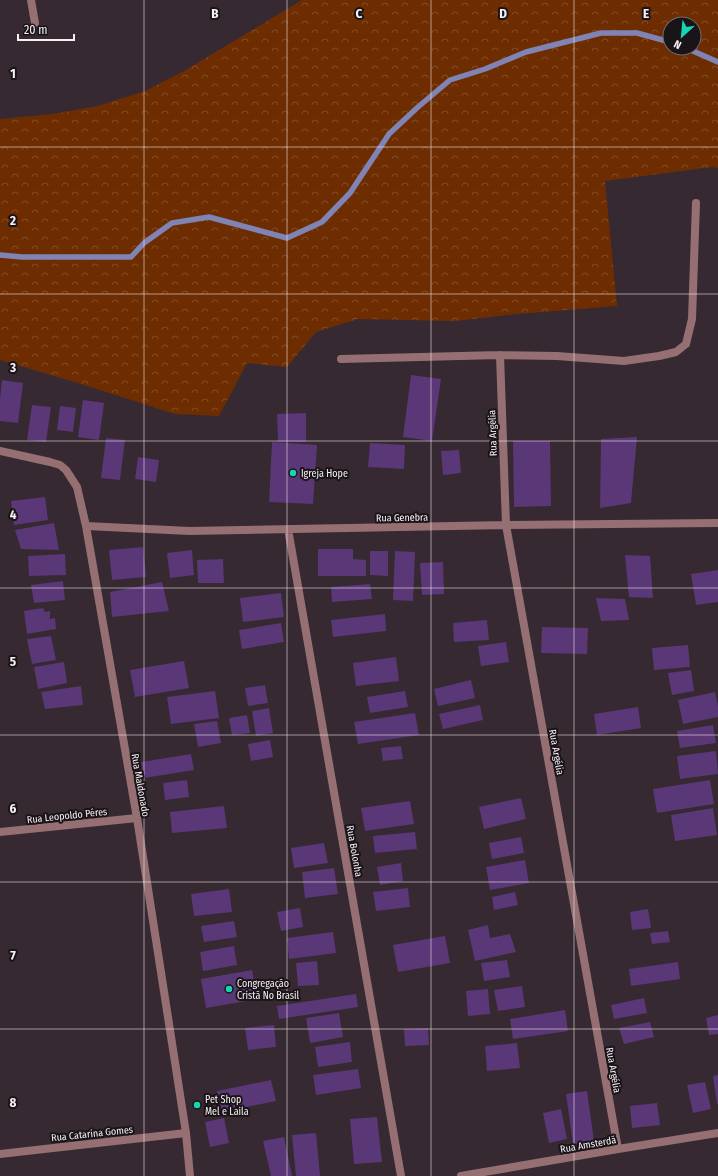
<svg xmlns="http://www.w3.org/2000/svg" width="718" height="1176" viewBox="0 0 718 1176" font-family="'Fira Sans Condensed',sans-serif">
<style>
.forest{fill:url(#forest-crowns);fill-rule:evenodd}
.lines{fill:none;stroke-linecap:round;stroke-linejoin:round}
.stream{stroke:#7f84b5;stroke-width:5.5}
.building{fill:#5a3776}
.street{stroke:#966f72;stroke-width:8}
.grid{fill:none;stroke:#f9f0f5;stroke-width:1;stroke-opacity:0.55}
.poi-dot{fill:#15d5b3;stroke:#191417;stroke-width:1.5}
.labels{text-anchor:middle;stroke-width:4;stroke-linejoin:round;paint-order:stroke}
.street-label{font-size:10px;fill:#f9f0f5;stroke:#191417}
.poi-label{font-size:10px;fill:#f9f0f5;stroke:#191417;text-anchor:start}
.grid-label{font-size:13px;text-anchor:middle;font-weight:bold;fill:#f9f0f5;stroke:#191417;stroke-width:4;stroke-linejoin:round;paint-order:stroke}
</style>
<defs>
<pattern id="forest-crowns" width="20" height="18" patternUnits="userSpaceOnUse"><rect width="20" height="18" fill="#6e2d00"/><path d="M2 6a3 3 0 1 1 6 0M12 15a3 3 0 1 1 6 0" fill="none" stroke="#834c26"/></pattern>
</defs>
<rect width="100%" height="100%" fill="#362931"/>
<path class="forest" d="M302,0H718V168L712,167L605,181L617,306L517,314L455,321L358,319L316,332L287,367L247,363L219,416L175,414L78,383L0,360V119L53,114L98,106L145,91L184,71ZM670,24H694V48H670Z"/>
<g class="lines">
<path class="stream" d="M686,48L718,62
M0,255L22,257H131L144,243L172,223L209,217L287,238L322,222L350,193L389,134L418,107L450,80L485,69L526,52L601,33H637L670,42"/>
</g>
<path class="building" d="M411,375L441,379L432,441L403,437Z
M2,380L23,383L18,423L0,421V399Z
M83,400L104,403L99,440L78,437Z
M32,405L51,407L46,442L27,440Z
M60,406L76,408L73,432L57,430Z
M306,413V442H278L277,414Z
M637,437L631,503L600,508L601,439Z
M106,438L125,440L120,480L101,478Z
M513,441H550L551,506L514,507Z
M272,442L317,445L313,504L269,502Z
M370,443L405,445L404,469L368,467Z
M459,450L461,473L443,475L441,451Z
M138,457L159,460L156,482L135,479Z
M45,497L48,520L14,525L11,501Z
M54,523L59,550L21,549L15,530Z
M143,547L146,577L112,580L109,550Z
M318,549H353V559L366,560V576H318Z
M192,550L194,575L170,578L167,553Z
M370,551H388V576L370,575Z
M395,551L415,552L413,601L393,600Z
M65,554L66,575L29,576L28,556Z
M625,555L650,556L653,598L629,597Z
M223,559L224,583H198L197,560Z
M443,562L444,594L422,595L420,563Z
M718,570V602L696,605L691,574Z
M63,581L65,600L34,603L31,585Z
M162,582L169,611L112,617L110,592Z
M370,584L372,599L332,602L331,587Z
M281,593L284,617L243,622L240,598Z
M596,598L625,599L629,620L601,621Z
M43,608L45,612L50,611V619L55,618L56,629L27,634L24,611Z
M385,614L386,631L333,637L331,620Z
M487,620L489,640L454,642L453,623Z
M281,623L284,642L242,649L239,630Z
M542,627L588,628L587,654L541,653Z
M51,636L56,660L32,664L27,639Z
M506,642L509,662L481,666L478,646Z
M688,645L690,667L654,670L652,648Z
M396,657L399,681L356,686L353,663Z
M184,661L189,688L135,697L130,670Z
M64,662L67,683L38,689L34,667Z
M691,670L694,691L672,695L668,673Z
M471,680L475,698L438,706L434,689Z
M265,685L268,703L248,706L245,688Z
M81,686L83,705L45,709L41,692Z
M215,691L219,718L171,724L167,697Z
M405,691L408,707L370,713L367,697Z
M715,692L718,706V717L683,724L678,700Z
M480,705L483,720L443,729L439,714Z
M638,707L641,728L597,735L594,714Z
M269,708L273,733L256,736L252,711Z
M415,713L419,735L358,744L354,722Z
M247,715L250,733L232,735L229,718Z
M217,721L221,743L198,747L194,724Z
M713,725L716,743L680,748L677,731Z
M270,740L273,757L251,761L248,744Z
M401,746L403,759L383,761L381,748Z
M716,751L718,774L680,779L677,756Z
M191,754L194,770L144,778L141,762Z
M187,780L189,797L165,800L163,783Z
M710,780L714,804L657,813L653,789Z
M521,798L526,819L484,829L479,807Z
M410,801L414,824L365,831L361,808Z
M224,806L227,828L172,833L170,812Z
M713,808L717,835L675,841L671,815Z
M415,832L417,849L375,853L373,836Z
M521,837L524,853L492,859L489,843Z
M324,843L328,863L294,868L291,848Z
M525,860L529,883L490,890L486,867Z
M401,863L403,881L380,885L377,867Z
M334,868L338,894L305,898L302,872Z
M408,888L410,907L376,911L373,892Z
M229,889L232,912L194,916L191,894Z
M515,892L518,905L494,910L492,897Z
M300,908L303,927L281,931L277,912Z
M648,909L651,928L632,930L630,912Z
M234,921L237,937L204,942L201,926Z
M488,925L490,938L510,934L516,952L475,961L468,930Z
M668,931L670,942L652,944L650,933Z
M333,932L336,953L289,959L287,938Z
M445,936L450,963L398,972L393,945Z
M234,946L237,965L203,971L200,952Z
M507,960L510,977L484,981L481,963Z
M317,961L319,985L298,986L296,963Z
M678,962L680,979L631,986L629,969Z
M252,970L257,999L206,1008L201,979Z
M522,986L525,1007L498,1011L494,990Z
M488,989L490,1014L468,1016L466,991Z
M356,994L358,1007L279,1019L277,1006Z
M644,998L647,1013L614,1019L611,1005Z
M565,1010L568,1031L513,1039L510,1019Z
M339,1013L343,1037L310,1043L306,1018Z
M718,1015V1034L709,1035L706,1018Z
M650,1022L654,1037L624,1044L619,1028Z
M274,1025L276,1047L248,1050L245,1028Z
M428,1028L429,1045L405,1046L404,1029Z
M350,1042L352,1062L318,1067L315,1047Z
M517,1043L520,1068L487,1071L485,1046Z
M358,1069L361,1088L316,1095L313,1075Z
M718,1075V1104H717L713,1076Z
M271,1080L276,1101L222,1112L217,1091Z
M705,1082L711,1109L693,1113L687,1085Z
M587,1091L594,1141L573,1144L566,1094Z
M657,1103L660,1125L632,1128L630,1106Z
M561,1109L567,1139L549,1143L543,1113Z
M377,1117L382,1162L354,1164L350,1119Z
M224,1118L229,1143L210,1147L205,1122Z
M316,1133L320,1176H296L292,1135Z
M284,1137L292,1176H271L263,1141Z"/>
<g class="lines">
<path class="street" d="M31,0L35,23
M500,355L506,525L618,1149
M341,359L500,355L557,356L624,361L659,356L676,352L686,344L692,319L696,203
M0,451L50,462L60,465L66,470L77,487L86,526L137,818L186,1133L190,1176
M86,526L190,531L506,525L718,523
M288,529L401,1176
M0,832L137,818
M0,1154L186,1133
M461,1176L618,1149L718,1133"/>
</g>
<path class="grid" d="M144,0V1176M287,0V1176M431,0V1176M574,0V1176M0,147H718M0,294H718M0,441H718M0,588H718M0,735H718M0,882H718M0,1029H718"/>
<g class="poi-dot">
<circle cx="293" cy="473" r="4"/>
<circle cx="229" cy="989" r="4"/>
<circle cx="197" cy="1105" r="4"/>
</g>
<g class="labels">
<g class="street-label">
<text transform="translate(492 433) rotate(-92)" y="4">Rua Argélia</text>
<text transform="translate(402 517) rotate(-1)" y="4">Rua Genebra</text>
<text transform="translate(557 752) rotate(80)" y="4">Rua Argélia</text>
<text transform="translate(141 785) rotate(80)" y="4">Rua Maldonado</text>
<text transform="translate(67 815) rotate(-6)" y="4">Rua Leopoldo Péres</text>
<text transform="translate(355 851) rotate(80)" y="4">Rua Bolonha</text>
<text transform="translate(614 1070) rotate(80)" y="4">Rua Argélia</text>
<text transform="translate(92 1133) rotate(-6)" y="4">Rua Catarina Gomes</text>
<text transform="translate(588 1144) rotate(-10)" y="4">Rua Amsterdã</text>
</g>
<g class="poi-label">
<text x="301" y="477">Igreja Hope</text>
<text x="237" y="987">Congregação<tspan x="237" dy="12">Cristã No Brasil</tspan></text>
<text x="205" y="1103">Pet Shop<tspan x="205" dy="12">Mel e Laila</tspan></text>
</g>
</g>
<g class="grid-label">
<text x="215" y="18">B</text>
<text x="359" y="18">C</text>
<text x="503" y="18">D</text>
<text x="646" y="18">E</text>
<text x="13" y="78">1</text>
<text x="13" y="225">2</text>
<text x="13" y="372">3</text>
<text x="13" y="519">4</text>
<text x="13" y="666">5</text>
<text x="13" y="813">6</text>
<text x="13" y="960">7</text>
<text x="13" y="1107">8</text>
</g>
<g transform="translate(682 36) rotate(207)"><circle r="19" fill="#191417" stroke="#736c70"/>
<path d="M0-3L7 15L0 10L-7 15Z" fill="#15d5b3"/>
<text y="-6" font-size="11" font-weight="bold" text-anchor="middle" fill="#f9f0f5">N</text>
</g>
<path d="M18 34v6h56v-6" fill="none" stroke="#f9f0f5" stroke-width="2"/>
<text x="24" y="34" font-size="12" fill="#f9f0f5" stroke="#191417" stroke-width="3" paint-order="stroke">20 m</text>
</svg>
